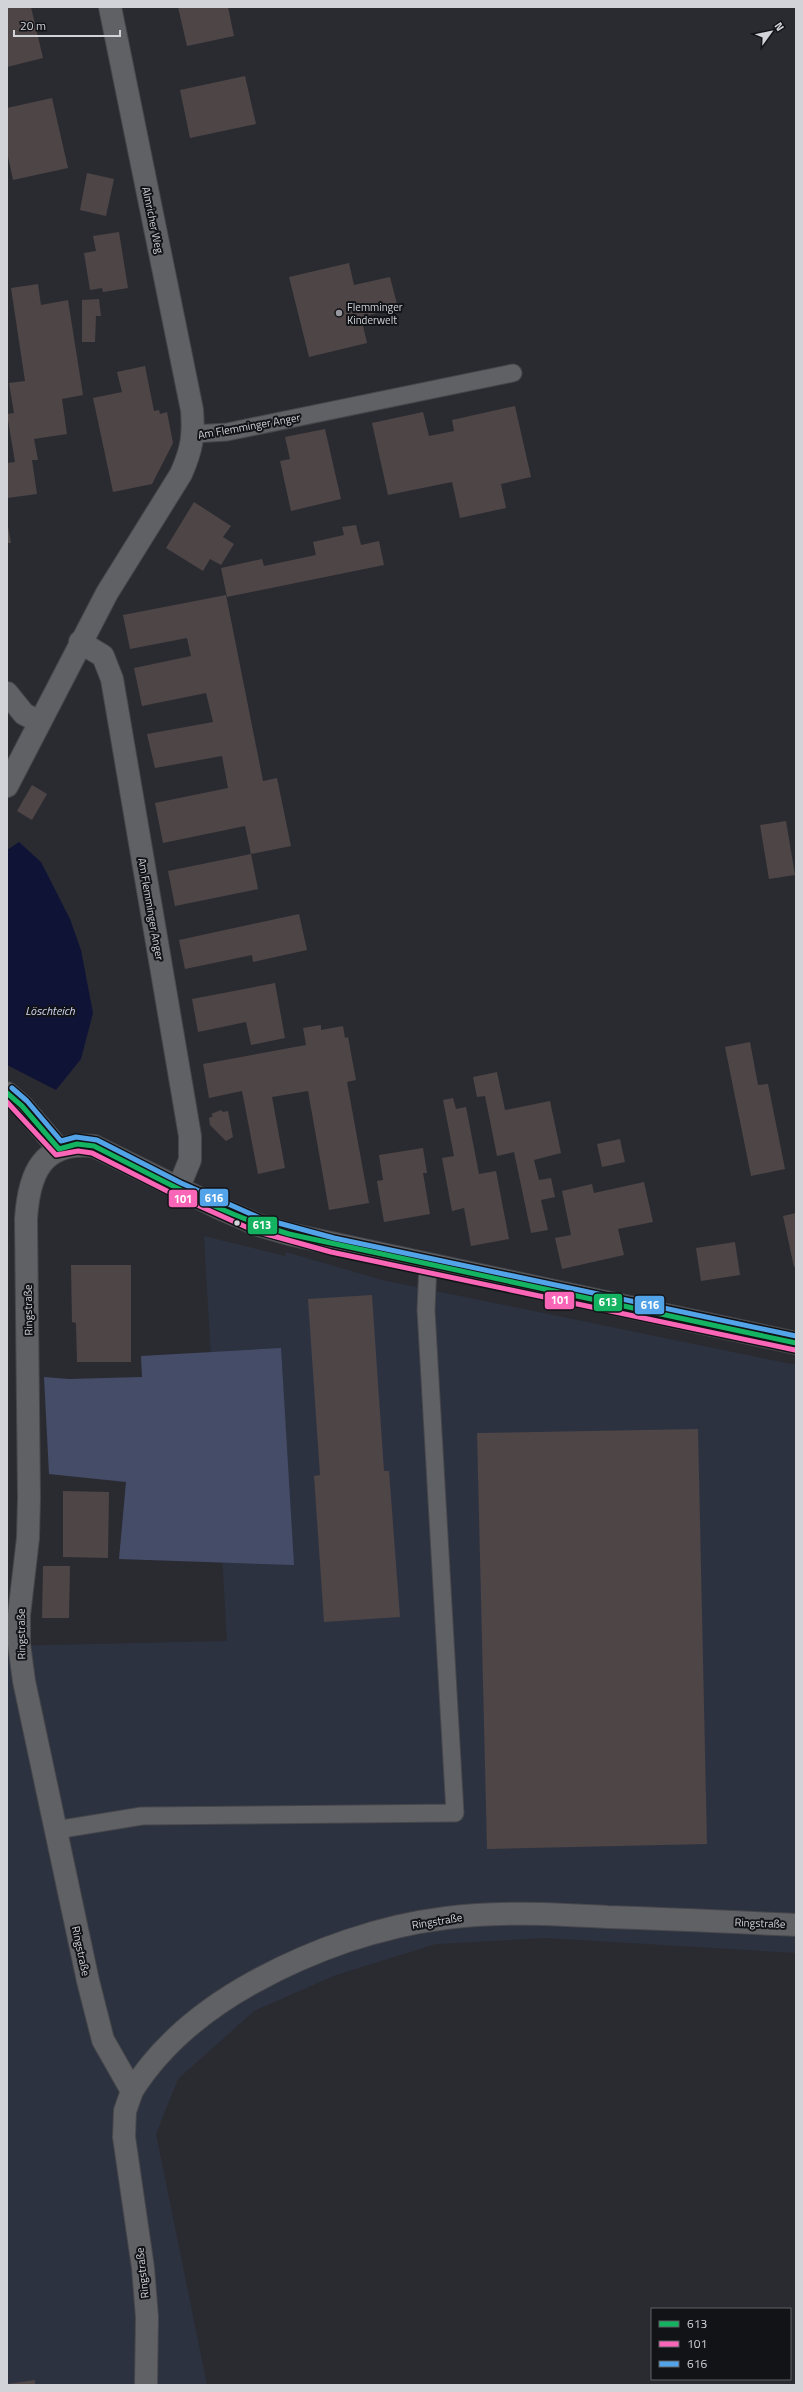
<svg xmlns="http://www.w3.org/2000/svg" width="803" height="2392" viewBox="0 0 803 2392" font-family="'Titillium Web',sans-serif">
<style>
.built{fill:#2d3240}
.green{fill:#454c68}
.water{fill:#0f1336}
.building{fill:#4e4546}
.lines{fill:none;stroke-linecap:round;stroke-linejoin:round}
.lane-casing{stroke:#46474b;stroke-width:19}
.street-casing{stroke:#46474b;stroke-width:24}
.lane{stroke:#606164;stroke-width:17}
.street{stroke:#606164;stroke-width:22}
.bus-1-casing{stroke:#121317;stroke-width:8}
.bus-2-casing{stroke:#121317;stroke-width:8}
.bus-3-casing{stroke:#121317;stroke-width:8}
.bus-1{stroke:#13b361;stroke-width:5}
.bus-2{stroke:#fa66b7;stroke-width:5}
.bus-3{stroke:#53a3e8;stroke-width:5}
.poi-dot{fill:#97989e;stroke:#121317;stroke-width:1.5}
.bus-dot{fill:#d1d3d9;stroke:#121317;stroke-width:1.5}
.labels{text-anchor:middle;stroke-width:4;stroke-linejoin:round;paint-order:stroke}
.street-label{font-size:11px;fill:#d1d3d9;stroke:#121317}
.poi-label{font-size:11px;fill:#d1d3d9;stroke:#121317;text-anchor:start}
.water-label{font-size:12px;font-style:italic;fill:#d0d9f6;stroke:#121317}
.line-badge{stroke:#121317;stroke-width:1.5}
.badge-label{font-size:11px;text-anchor:middle;font-weight:bold;fill:#fff}
</style>
<rect width="100%" height="100%" fill="#2a2b31"/>
<path class="built" d="M204,1236L285,1256L286,1252L382,1280L796,1365V1953L546,1938L436,1944L336,1975L254,2011L178,2079L156,2134L207,2385H7V1646L227,1641Z"/>
<path class="green" d="M281,1348L294,1565L119,1559L126,1482L49,1474L44,1377L69,1379L142,1377L141,1356Z"/>
<path class="water" d="M19,842L41,862L70,919L81,950L93,1013L81,1059L56,1090L7,1065V850Z"/>
<path class="building" d="M7,7H31L43,58L7,67Z
M178,7H228L234,36L187,46Z
M245,76L256,124L190,138L180,90Z
M52,98L68,168L13,180L7,152V108Z
M87,173L114,179L106,216L80,210Z
M119,232L128,288L103,292L102,288L90,290L84,253L96,251L93,236Z
M349,263L354,285L390,277L398,308L361,317L367,343L309,357L289,277Z
M38,284L41,305L68,300L83,395L62,399L67,434L34,439L38,460H32L37,494L7,498V463L15,462L7,414L14,413L9,383L25,381L11,288Z
M99,299L101,316H96L95,342H82V300Z
M145,366L154,411L159,410L160,414L167,412L173,443L152,484L113,492L93,398L122,392L117,372Z
M515,406L531,477L501,484L506,508L460,518L452,482L388,495L372,423L423,412L429,436L454,431L452,420Z
M325,429L341,499L291,511L280,461L290,459L285,437Z
M194,502L231,526L223,537L234,544L221,565L210,559L203,571L166,548Z
M7,521L11,543H7Z
M356,525L361,545L379,541L384,565L227,597L221,568L262,559L264,566L316,555L313,542L344,535L342,527Z
M226,595L263,781L277,778L291,846L251,854L245,826L163,843L155,803L228,788L222,756L155,768L147,734L213,722L206,693L142,706L134,668L191,656L187,638L130,649L123,615Z
M32,785L47,794L32,820L17,811Z
M786,821L795,875L769,879L760,825Z
M251,854L258,889L175,906L168,871Z
M299,914L307,950L253,962L252,955L185,969L179,940Z
M275,983L285,1038L251,1045L246,1022L198,1032L192,999Z
M321,1025V1030L343,1026L345,1038L348,1037L356,1080L347,1082L369,1203L329,1210L308,1091L272,1097L285,1168L258,1174L242,1091L209,1098L203,1064L306,1045L303,1028Z
M750,1042L758,1085L768,1084L785,1169L751,1176L725,1047Z
M497,1072L505,1110L550,1101L561,1153L534,1160L539,1180L551,1178L555,1197L541,1200L548,1230L531,1233L514,1152L497,1156L485,1096L477,1097L473,1077Z
M453,1098L456,1109L466,1107L479,1174L496,1171L509,1239L471,1246L464,1208L452,1211L442,1158L454,1156L443,1100Z
M221,1110L223,1112L228,1111L233,1137L226,1141L210,1125L209,1118L213,1116L211,1114Z
M620,1139L625,1162L602,1167L597,1144Z
M423,1148L427,1173H423L430,1214L384,1222L377,1181L383,1180L379,1155Z
M644,1182L653,1222L618,1229L624,1255L562,1269L555,1238L571,1235L562,1191L592,1184L594,1193Z
M796,1213V1266L794,1267L783,1216Z
M735,1242L740,1275L701,1281L696,1248Z
M71,1265H131V1362H77L76,1323L72,1322Z
M372,1295L384,1471H389L400,1617L324,1622L314,1476L320,1475L308,1299Z
M698,1429L707,1844L487,1849L477,1433Z
M63,1491L109,1492L108,1558L63,1557Z
M43,1566H70L69,1618H42Z
M35,2380V2385H7V2384Z"/>
<g class="lines">
<g class="lane-casing">
<path id="lane" d="M194,434L227,432L513,373
M56,1830L142,1816L455,1813L426,1310L428,1264"/>
</g>
<g class="street-casing">
<path id="street" d="M80,642L103,656L112,679L190,1136V1160L178,1189
M7,693L24,714L40,722
M7,786L107,593L181,474C192,449 194,436 192,410L110,7
M7,1093L22,1106L59,1149
M132,2091C162,2043 205,2009 254,1982C312,1950 380,1926 446,1918C500,1911 554,1914 608,1917C671,1919 733,1922 796,1925
M146,2385L147,2317L143,2268L124,2137L125,2111L132,2091L103,2040L88,1981L24,1681L19,1644V1615L28,1538L29,1498L26,1219C29,1173 42,1141 94,1146L219,1208L258,1225L289,1234L796,1343"/>
</g>
<use href="#lane" class="lane"/>
<use href="#street" class="street"/>
<g class="bus-1-casing">
<path id="bus-1" d="M7,1093L22,1106L59,1149
M59,1149L77,1144L94,1146C158,1178 221,1214 289,1234L796,1343"/>
</g>
<g class="bus-2-casing">
<path id="bus-2" d="M7,1102L56,1155L78,1151L92,1153L175,1195L255,1231L331,1252L795,1350"/>
</g>
<g class="bus-3-casing">
<path id="bus-3" d="M12,1088L27,1101L61,1141L76,1137L97,1140L181,1183L260,1218L334,1238L796,1336"/>
</g>
<use href="#bus-1" class="bus-1"/>
<use href="#bus-2" class="bus-2"/>
<use href="#bus-3" class="bus-3"/>
</g>
<circle class="poi-dot" cx="339" cy="313" r="4"/>
<circle class="bus-dot" cx="237" cy="1223" r="3.5"/>
<g class="labels">
<g class="street-label">
<text transform="translate(153 220) rotate(78)" y="4">Almricher Weg</text>
<text transform="translate(249 426) rotate(-10)" y="4">Am Flemminger Anger</text>
<text transform="translate(151 909) rotate(80)" y="4">Am Flemminger Anger</text>
<text transform="translate(28 1310) rotate(-91)" y="4">Ringstraße</text>
<text transform="translate(21 1634) rotate(-91)" y="4">Ringstraße</text>
<text transform="translate(437 1921) rotate(-9)" y="4">Ringstraße</text>
<text transform="translate(760 1923) rotate(2)" y="4">Ringstraße</text>
<text transform="translate(81 1951) rotate(78)" y="4">Ringstraße</text>
<text transform="translate(142 2273) rotate(-96)" y="4">Ringstraße</text>
</g>
<g class="poi-label">
<text x="347" y="311">Flemminger<tspan x="347" dy="13">Kinderwelt</tspan></text>
</g>
<g class="water-label">
<text x="50" y="1015">Löschteich</text>
</g>
</g>
<g class="line-badge">
<rect x="199" y="1188" width="30" height="19" rx="4" fill="#53a3e8"/>
<rect x="168" y="1189" width="30" height="19" rx="4" fill="#fa66b7"/>
<rect x="247" y="1216" width="31" height="19" rx="4" fill="#13b361"/>
<rect x="544" y="1291" width="31" height="19" rx="4" fill="#fa66b7"/>
<rect x="593" y="1293" width="30" height="19" rx="4" fill="#13b361"/>
<rect x="634" y="1295" width="31" height="20" rx="4" fill="#53a3e8"/>
</g>
<g class="badge-label">
<text x="214" y="1202">616</text>
<text x="183" y="1203">101</text>
<text x="262" y="1229">613</text>
<text x="560" y="1304">101</text>
<text x="608" y="1306">613</text>
<text x="650" y="1309">616</text>
</g>
<rect width="803" height="2392" fill="none" stroke="#d1d3d9" stroke-width="16"/>
<rect x="651" y="2308" width="140" height="72" fill="#121317" stroke="#5e6065"/>
<rect x="659" y="2321" width="20" height="6" fill="#13b361" stroke="#5e6065"/>
<text x="687" y="2328" font-size="12" fill="#d1d3d9">613</text>
<rect x="659" y="2341" width="20" height="6" fill="#fa66b7" stroke="#5e6065"/>
<text x="687" y="2348" font-size="12" fill="#d1d3d9">101</text>
<rect x="659" y="2361" width="20" height="6" fill="#53a3e8" stroke="#5e6065"/>
<text x="687" y="2368" font-size="12" fill="#d1d3d9">616</text>
<g transform="translate(771 32) rotate(57)" stroke="#121317" stroke-width="3" paint-order="stroke">
<path d="M0-3L7 15L0 10L-7 15Z" fill="#d1d3d9"/>
<text y="-6" font-size="11" font-weight="bold" text-anchor="middle" fill="#d1d3d9">N</text>
</g>
<path d="M14 30v6h106v-6" fill="none" stroke="#d1d3d9" stroke-width="2"/>
<text x="20" y="30" font-size="12" fill="#d1d3d9" stroke="#121317" stroke-width="3" paint-order="stroke">20 m</text>
</svg>
